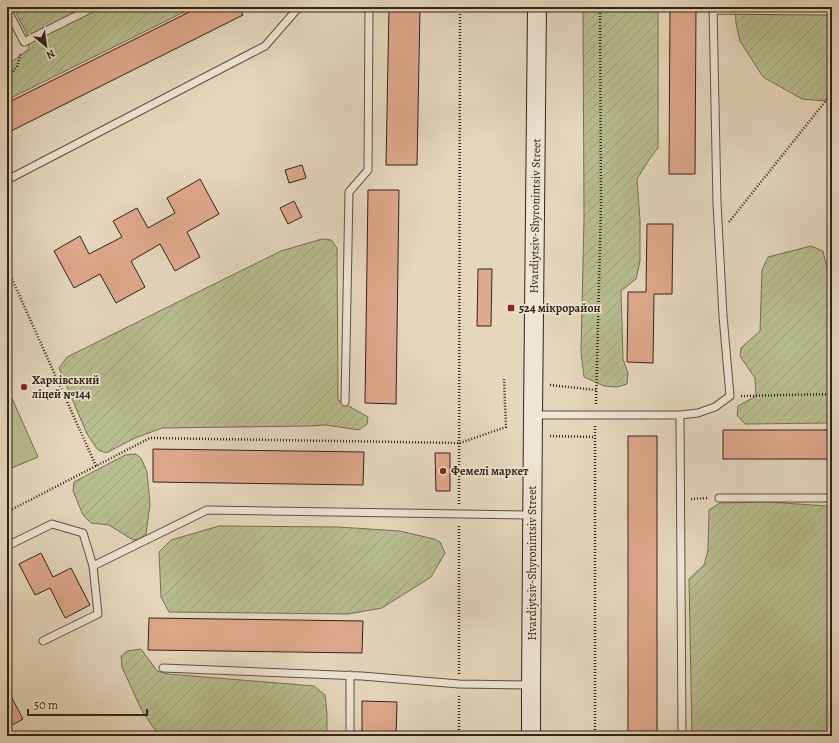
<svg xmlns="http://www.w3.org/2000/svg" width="839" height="743" viewBox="0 0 839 743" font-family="Alegreya,serif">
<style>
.garden{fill:url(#garden-furrows);stroke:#747152}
.pitch{fill:#b7bd8f;stroke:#747152}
.building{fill:#dea88c;stroke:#322515}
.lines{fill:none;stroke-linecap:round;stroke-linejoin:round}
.lane-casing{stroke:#5f523f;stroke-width:9}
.secondary-casing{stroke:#322515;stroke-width:20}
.path{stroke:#322515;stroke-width:2.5;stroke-dasharray:1 2;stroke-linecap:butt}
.lane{stroke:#eee5d4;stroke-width:7}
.secondary{stroke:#eee5d4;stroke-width:18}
.poi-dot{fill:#8f2418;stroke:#eee5d4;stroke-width:1.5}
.labels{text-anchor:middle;stroke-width:3.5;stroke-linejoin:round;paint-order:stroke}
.street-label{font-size:12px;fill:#322515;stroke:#eee5d4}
.poi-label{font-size:12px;font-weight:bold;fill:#322515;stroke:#eee5d4;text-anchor:start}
</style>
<defs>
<pattern id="garden-furrows" width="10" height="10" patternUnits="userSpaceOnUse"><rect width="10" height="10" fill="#b7bd8f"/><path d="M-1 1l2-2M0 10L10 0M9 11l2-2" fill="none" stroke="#9ea27a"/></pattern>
</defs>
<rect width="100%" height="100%" fill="#e5d7bd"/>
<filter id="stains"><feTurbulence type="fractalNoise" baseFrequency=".005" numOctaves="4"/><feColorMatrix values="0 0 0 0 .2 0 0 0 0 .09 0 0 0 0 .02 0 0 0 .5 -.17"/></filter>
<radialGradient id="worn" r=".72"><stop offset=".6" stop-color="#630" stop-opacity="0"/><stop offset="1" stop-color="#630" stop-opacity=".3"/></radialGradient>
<path class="garden" d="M13,7H194L7,100V65L29,49L27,34Z
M583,7H658V148L650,158L637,179L640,220V261L636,279L621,291L623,359L628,373L627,384L617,387L604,386L584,377L581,352L584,218Z
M735,7H832V93L826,101L802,99L763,77L740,41L736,23Z
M322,239L331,240L337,248L338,400L368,417L367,424L359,430L326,425L309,426L162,428L135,438L106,453L98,450L87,434L59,368L67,357L281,251Z
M811,246L823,251L832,290V423L745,424L737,415L738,406L756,396L755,378L740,356L741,348L760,331L762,270L768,257Z
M136,454L141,458L147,472L150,504L146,534L139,539L133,540L109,525L91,523L83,515L73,491L74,482L125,455Z
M770,502L826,506L832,512V736H692L689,579L704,565L708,550L709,510L720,503Z
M219,526L338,527L400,531L434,539L440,542L445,553L431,577L382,608L348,614L169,612L161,597L159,552L171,540Z
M141,649L157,671L168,674L314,686L325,695L327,714V736H159L141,709L122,667L121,656L127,651Z"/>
<path class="pitch" d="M7,387L38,457L7,470Z"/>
<path class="building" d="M199,7H238L243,15L7,133V103Z
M389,7H420L417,165H386Z
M670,7H696L695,174H669Z
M302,165L306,178L289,183L285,170Z
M200,179L219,214L187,232L200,257L175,271L160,244L131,261L145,287L116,303L100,274L74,288L54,251L80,236L89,254L122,237L113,221L137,208L148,228L175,213L167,198Z
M368,190H399L396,404L365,403Z
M294,201L302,217L288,224L280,208Z
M647,224H673L672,294H654L653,363L627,362L628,292H646Z
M478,269H492L491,326H477Z
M723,430H832V459H723Z
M628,436H657V736H628Z
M153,449L364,452L363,485L153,482Z
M435,453H450V491H436Z
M41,553L53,577L71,568L90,605L65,618L50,588L35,595L19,564Z
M149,618L363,621L362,653L148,650Z
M7,689L23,719L7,728Z
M362,701L397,702L396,736H362Z"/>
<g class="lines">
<g class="lane-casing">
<path id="lane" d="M7,9L24,42L94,7
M713,10L832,11
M7,180L265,46L299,7
M345,402L349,192L368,170L369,7
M533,415H680L698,413L715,407L730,396L723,316L717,203L713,7
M680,415L682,736
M719,498H832
M7,546L52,524L83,533L93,566L207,510L532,515
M43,641L98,614L93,566
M163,668L362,676L459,684L531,685
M350,736V675"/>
</g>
<g class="secondary-casing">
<path id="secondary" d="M531,736V685L533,415L537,7"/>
</g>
<path class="path" d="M7,78L17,67L21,53
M729,222L832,93
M7,268L96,466
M550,385L596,390
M741,396L832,394
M596,404L601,204L600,7
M550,436L595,437
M691,499L708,498
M459,504L460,7
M7,512L150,438L460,443L506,427L504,379
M459,674V525
M459,736V695
M595,736V425"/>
<use href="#lane" class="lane"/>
<use href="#secondary" class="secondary"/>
</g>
<g class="poi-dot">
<rect x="507" y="304" width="8" height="8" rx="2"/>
<circle cx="24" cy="387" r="4"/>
<circle cx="443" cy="471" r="4"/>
</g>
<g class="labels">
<g class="street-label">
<text transform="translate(535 216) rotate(-89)" y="4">Hvardiytsiv-Shyronintsiv Street</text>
<text transform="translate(532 563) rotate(-90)" y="4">Hvardiytsiv-Shyronintsiv Street</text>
</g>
<g class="poi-label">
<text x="519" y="312">524 мікрорайон</text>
<text x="32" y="384">Харківський<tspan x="32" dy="14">ліцей №144</tspan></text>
<text x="451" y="475">Фемелі маркет</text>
</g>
</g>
<rect width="839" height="743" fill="none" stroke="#e5d7bd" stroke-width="24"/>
<rect x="8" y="8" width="823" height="727" fill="none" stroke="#322515" stroke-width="2"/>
<rect x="12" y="12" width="815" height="719" fill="none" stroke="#322515"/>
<g transform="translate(46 46) rotate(151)" stroke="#eee5d4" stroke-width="3" paint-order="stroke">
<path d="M0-3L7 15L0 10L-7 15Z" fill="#322515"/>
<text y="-6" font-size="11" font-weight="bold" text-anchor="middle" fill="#322515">N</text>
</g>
<path d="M28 709v6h119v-6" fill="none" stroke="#322515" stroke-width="2"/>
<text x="34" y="709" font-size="12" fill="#322515" stroke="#eee5d4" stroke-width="3" paint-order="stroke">50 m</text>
<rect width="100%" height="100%" filter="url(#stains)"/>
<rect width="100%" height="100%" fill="url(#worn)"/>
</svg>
